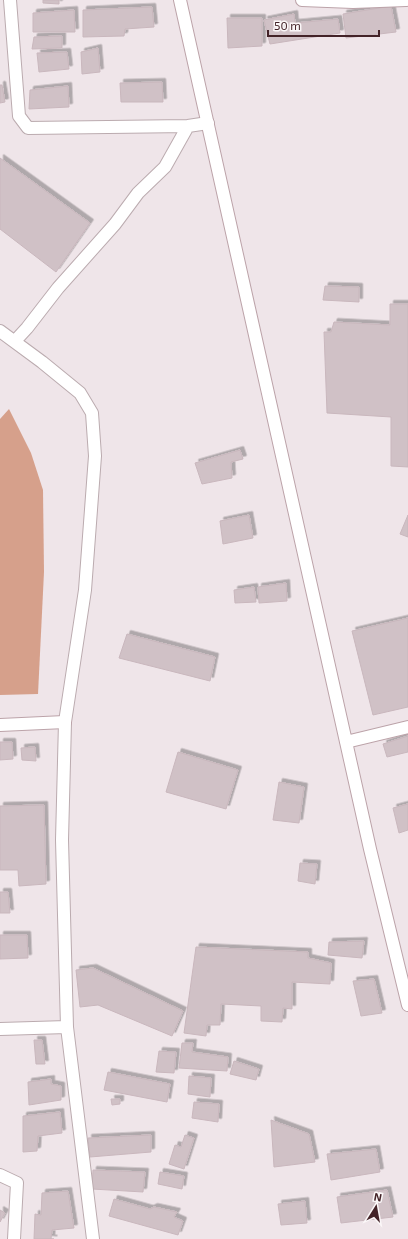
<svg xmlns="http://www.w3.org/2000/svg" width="408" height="1239" viewBox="0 0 408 1239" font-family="'Exo 2',sans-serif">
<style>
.water{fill:#d6a08b}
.building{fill:#d0c1c6;stroke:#c9b7bd;filter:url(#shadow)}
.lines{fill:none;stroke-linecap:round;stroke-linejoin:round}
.street-casing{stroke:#bbabaf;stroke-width:14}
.secondary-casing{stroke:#bca3a9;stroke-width:14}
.street{stroke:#fff;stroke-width:12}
.secondary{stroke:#fff;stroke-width:12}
</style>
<defs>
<filter id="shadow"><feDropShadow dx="3.5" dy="-3.5" stdDeviation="0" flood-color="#0004"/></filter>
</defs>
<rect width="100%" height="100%" fill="#efe5e9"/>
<path class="water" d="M9,409L31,453L43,490L44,572L38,694L0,695V419Z"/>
<path class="building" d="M43,0H59V4L43,3Z
M391,6L396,32L346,38L343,14Z
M152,7L154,27L125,29L124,36L83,37V10Z
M74,10L75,32H33V13Z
M294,14L295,23L338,19L340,33L270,44L264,20Z
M227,18H262V46L228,48Z
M62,36V48L32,49L34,37Z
M98,48L100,72L82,74L81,52Z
M67,52L69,69L39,72L37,53Z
M162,82L163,102H121L120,83Z
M0,85H2L5,102L0,103Z
M68,86L69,107L29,109L30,90Z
M0,158L90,223L56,272L0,229Z
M325,286L359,287V302L323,300Z
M390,304H408V467L391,466V417L327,413L324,332H331L334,322L390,325Z
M240,450L243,459L231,462L232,478L202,484L195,463Z
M249,515L253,538L223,544L220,521Z
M408,515V537L400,534Z
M286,583L287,601L259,603L258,587Z
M254,587L256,602L235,603L234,590Z
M408,618V707L373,715L352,631Z
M127,634L215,657L210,681L119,658Z
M408,736V752L387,757L383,744Z
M0,742H12L13,759L0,760Z
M35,747L36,761L22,760L21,748Z
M178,752L238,770L226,809L166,792Z
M279,782L304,787L299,823L273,820Z
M408,804V830L399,833L393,808Z
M44,805L46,884L19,886L18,870H0V806Z
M300,863L317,864L315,884L298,881Z
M0,892H8L10,913H0Z
M0,935H27L28,958L0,959Z
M364,941L362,958L328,955L329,942Z
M196,947L308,952V958L331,963L330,984L292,982V1009L283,1008L282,1022L261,1021V1006L221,1004L220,1025H207L206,1036L184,1033Z
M93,968L183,1011L172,1036L98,1005L80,1007L76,970Z
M374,979L382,1013L361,1016L353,981Z
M34,1040H42L45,1064H36Z
M182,1043H193L192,1052L228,1057L227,1071L179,1068Z
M159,1051L176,1052L174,1073L156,1072Z
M234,1061L259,1069L256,1080L230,1074Z
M108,1072L170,1084L167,1102L104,1090Z
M189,1076L211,1078L210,1097L188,1094Z
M51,1079V1084L61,1086V1100L29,1105L28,1082Z
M111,1099H120V1104L112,1105Z
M194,1102L219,1104L218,1122L192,1118Z
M60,1112L62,1133L38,1136L37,1151L23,1152V1116Z
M271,1120L309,1134L315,1162L274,1167Z
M151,1135V1152L90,1157L88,1138Z
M185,1135L194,1138L184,1169L169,1164L175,1145L181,1147Z
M376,1149L380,1172L331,1180L327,1154Z
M93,1170L145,1172L143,1192L92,1189Z
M160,1172L184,1176L182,1189L158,1184Z
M387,1190L393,1217L341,1223L337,1197Z
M68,1191L74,1228L52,1230L51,1239H54H34L35,1214L41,1215L42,1193Z
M114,1199L150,1209L154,1207L177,1212L174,1217L183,1221L178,1235L109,1216Z
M305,1201L307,1223L281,1225L278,1204Z
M0,1210L5,1213L0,1222Z"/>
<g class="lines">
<g class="street-casing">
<path id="street" d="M10,0L19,116L28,128L188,126
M0,331L42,362L80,393L92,413L95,456L85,590L65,722L62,840L67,1027L93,1239
M15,341L27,328L58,288L115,224L138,193L165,167L188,126L208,123
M0,1029L67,1027
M0,1175L17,1183L14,1239"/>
</g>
<g class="secondary-casing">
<path id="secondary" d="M180,0L370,849L408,1005
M302,0L353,2L406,0
M0,725L65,722
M346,742L408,727"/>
</g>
<use href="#street" class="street"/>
<use href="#secondary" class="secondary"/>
</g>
<g transform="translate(376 1207) rotate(11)" stroke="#fbf7f8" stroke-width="3" paint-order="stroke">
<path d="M0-3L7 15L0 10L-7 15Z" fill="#432328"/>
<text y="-6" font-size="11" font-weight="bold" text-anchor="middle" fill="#432328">N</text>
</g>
<path d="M268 30v6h111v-6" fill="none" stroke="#432328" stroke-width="2"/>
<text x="274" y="30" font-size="12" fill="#432328" stroke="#fbf7f8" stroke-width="3" paint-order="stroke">50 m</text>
</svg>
